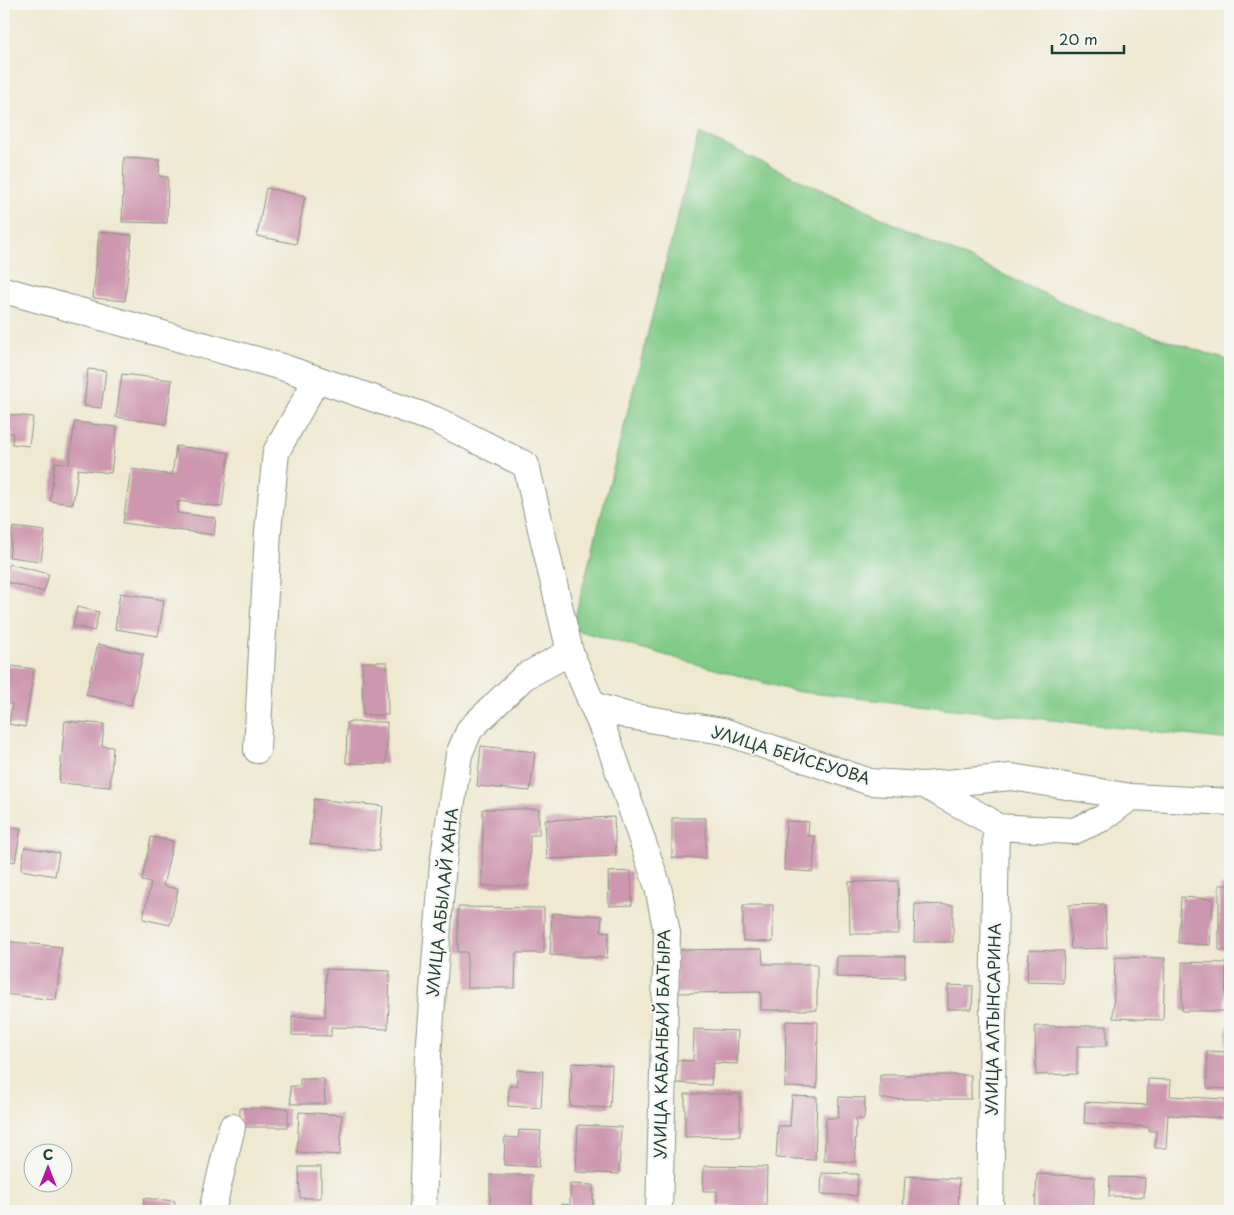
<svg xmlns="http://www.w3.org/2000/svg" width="1234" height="1215" viewBox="0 0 1234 1215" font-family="'Playpen Sans',sans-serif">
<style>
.green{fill:#81cb88;stroke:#50845e}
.building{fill:#cd97af}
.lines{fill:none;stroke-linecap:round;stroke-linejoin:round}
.minor-casing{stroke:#879383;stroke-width:28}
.minor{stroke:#fff;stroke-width:26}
.labels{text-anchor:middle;stroke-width:4;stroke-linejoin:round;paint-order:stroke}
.street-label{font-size:16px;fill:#1f3d34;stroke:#f6f6f2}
</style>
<rect width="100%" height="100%" fill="#f6f6f2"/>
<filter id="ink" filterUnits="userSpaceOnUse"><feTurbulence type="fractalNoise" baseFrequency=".02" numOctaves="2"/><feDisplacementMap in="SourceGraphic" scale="10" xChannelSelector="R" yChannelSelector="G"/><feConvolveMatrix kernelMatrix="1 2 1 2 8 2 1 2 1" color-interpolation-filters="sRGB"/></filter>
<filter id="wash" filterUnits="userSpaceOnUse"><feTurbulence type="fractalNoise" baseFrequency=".0096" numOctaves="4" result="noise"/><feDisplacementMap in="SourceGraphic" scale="20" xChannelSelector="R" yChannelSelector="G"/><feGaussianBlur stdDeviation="1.12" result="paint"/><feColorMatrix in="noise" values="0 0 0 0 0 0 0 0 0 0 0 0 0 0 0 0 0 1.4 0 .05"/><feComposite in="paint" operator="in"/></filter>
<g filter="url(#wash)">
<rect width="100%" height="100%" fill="#efe9d2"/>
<path class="green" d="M699,133L1086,313L1230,361V740L793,691L572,629Z"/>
<g id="blocks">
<path class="building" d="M4,7H10L8,31H4Z
M124,158L160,160L159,176L168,177L167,223L122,222Z
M266,188L305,196L296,244L257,236Z
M99,232L132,235L125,301L93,298Z
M88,369L106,371L101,408L84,406Z
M122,374L172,380L166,424L116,417Z
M4,414L33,417L29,446L12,444L13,433L4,432Z
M75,422L117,427L111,473L78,469L73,504L50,501L55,462L69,464Z
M176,446L229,453L222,507L178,501L177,513L216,518L214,535L123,523L131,469L172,475Z
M13,527L45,531L41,561L9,557Z
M9,564L49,574L44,592L4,581Z
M120,593L164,600L158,636L115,629Z
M77,607L99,612L94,631L73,626Z
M4,628L9,629L5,655H4Z
M98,644L143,654L131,705L86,695Z
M362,662H387L388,715H363Z
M4,665L34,669L25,727L9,724L12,704L4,703Z
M65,721L104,724L102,746L113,747L110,787L59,783Z
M347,722H387L386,764L346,763Z
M481,746L535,752L530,791L477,786Z
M314,799L383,806L379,851L310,844Z
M483,809H539V835H530L529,886H482Z
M614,817L616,856L547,859L545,820Z
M672,818H706V858H672Z
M786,821L809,822L808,836H815L813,872L784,870Z
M4,826L21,828L15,862L4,860Z
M151,837L173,841L163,886L178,889L170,925L143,919L151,883L142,881Z
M25,847L59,853L55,876L21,870Z
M631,871L632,905L609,906L608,872Z
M898,881L899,934H850L849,882Z
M1219,885H1230V950H1219Z
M1181,897L1213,899L1210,945L1178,943Z
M915,904L953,905V942H914Z
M1105,904L1107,948L1071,949L1069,905Z
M743,905H773V942L743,941Z
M458,907L544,908V953H516L515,988H467V952H458Z
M552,913L602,916L601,931L609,932L607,958L550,955Z
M4,941L62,947L56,1000L4,994Z
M762,949L763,964H817V1010H761V992L676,993V950Z
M1029,950L1064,951L1063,983L1027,982Z
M837,956H905V978L836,977Z
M1115,957L1165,958L1163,1020L1113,1018Z
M1182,962L1226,963L1225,1011H1182Z
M326,969L390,971L388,1029L331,1027V1036L292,1035V1016L325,1017Z
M948,985L973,986L972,1009H948Z
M786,1021L818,1022L817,1088L785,1087Z
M1227,1025L1230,1026V1089L1207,1088V1051L1226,1052Z
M1035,1026H1107V1046H1077V1074L1036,1075Z
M694,1029L738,1031L737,1064L713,1063L711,1085L675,1083L676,1060L693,1061Z
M572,1063L612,1065L610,1108L570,1106Z
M517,1070L543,1071L541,1108L508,1106L509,1086H517Z
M880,1075H971V1099H880Z
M300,1079H324L325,1104H291L290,1086H300Z
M1148,1079L1171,1080L1170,1096L1225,1099L1224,1118L1168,1115L1166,1148H1155L1156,1131H1149V1127L1084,1123L1085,1102L1147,1105Z
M685,1094H740V1136L685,1137Z
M792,1096L817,1097L815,1160L776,1158L778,1126H790Z
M839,1097L865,1098L864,1119H856L855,1162L824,1161L826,1118H838Z
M240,1108H288V1127H240Z
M299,1112L342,1115L340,1155L297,1152Z
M578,1125L621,1127L619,1174L576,1172Z
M519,1130L541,1131L539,1167L504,1165L505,1137L518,1138Z
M704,1166L767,1167L766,1208L717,1206V1191H703Z
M299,1167H321V1198H300Z
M822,1173L858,1174L857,1196L821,1194Z
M1037,1174L1095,1177L1093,1211H1035Z
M490,1175H532V1211H490Z
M905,1176L959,1179L958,1211H903Z
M1110,1177L1145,1178L1144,1197L1109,1196Z
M570,1184L593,1185V1208H616V1211H562V1204L570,1205Z
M144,1198L175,1201L174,1211H143Z"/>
</g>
</g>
<g filter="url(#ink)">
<use href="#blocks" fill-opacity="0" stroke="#879383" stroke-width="1"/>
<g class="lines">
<g class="minor-casing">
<path id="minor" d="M4,290L282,367L436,420L526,465L570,652L524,677L470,729L459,754L443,863L428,1054L423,1211
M570,652L610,746L658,887L667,933L659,1211
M592,705L629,716L723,731L870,782L924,785L1012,777L1131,797L1230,802
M257,750L268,531L276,452L317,379
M924,785L988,820L996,827L1074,831L1103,818L1131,797
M212,1211L232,1127
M990,1211L996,827"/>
</g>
<use href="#minor" class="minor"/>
</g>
</g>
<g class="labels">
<g class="street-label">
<text transform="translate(791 755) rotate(17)" y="6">УЛИЦА БЕЙСЕУОВА</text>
<text transform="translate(442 902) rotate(-84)" y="6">УЛИЦА АБЫЛАЙ ХАНА</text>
<text transform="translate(993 1019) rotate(-89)" y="6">УЛИЦА АЛТЫНСАРИНА</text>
<text transform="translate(662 1044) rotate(-89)" y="6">УЛИЦА КАБАНБАЙ БАТЫРА</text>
</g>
</g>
<rect width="1234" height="1215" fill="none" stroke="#f6f6f2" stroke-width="20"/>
<g transform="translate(48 1168)"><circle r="24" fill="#f6f6f2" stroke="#a0aca6"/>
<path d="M0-4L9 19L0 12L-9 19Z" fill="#b5179e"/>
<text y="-8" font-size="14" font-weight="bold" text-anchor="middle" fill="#1f3d34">С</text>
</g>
<path d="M1052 45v8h72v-8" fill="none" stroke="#1f3d34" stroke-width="2.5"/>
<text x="1059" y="45" font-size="15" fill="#1f3d34" stroke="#f6f6f2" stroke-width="4" paint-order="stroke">20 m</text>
</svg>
